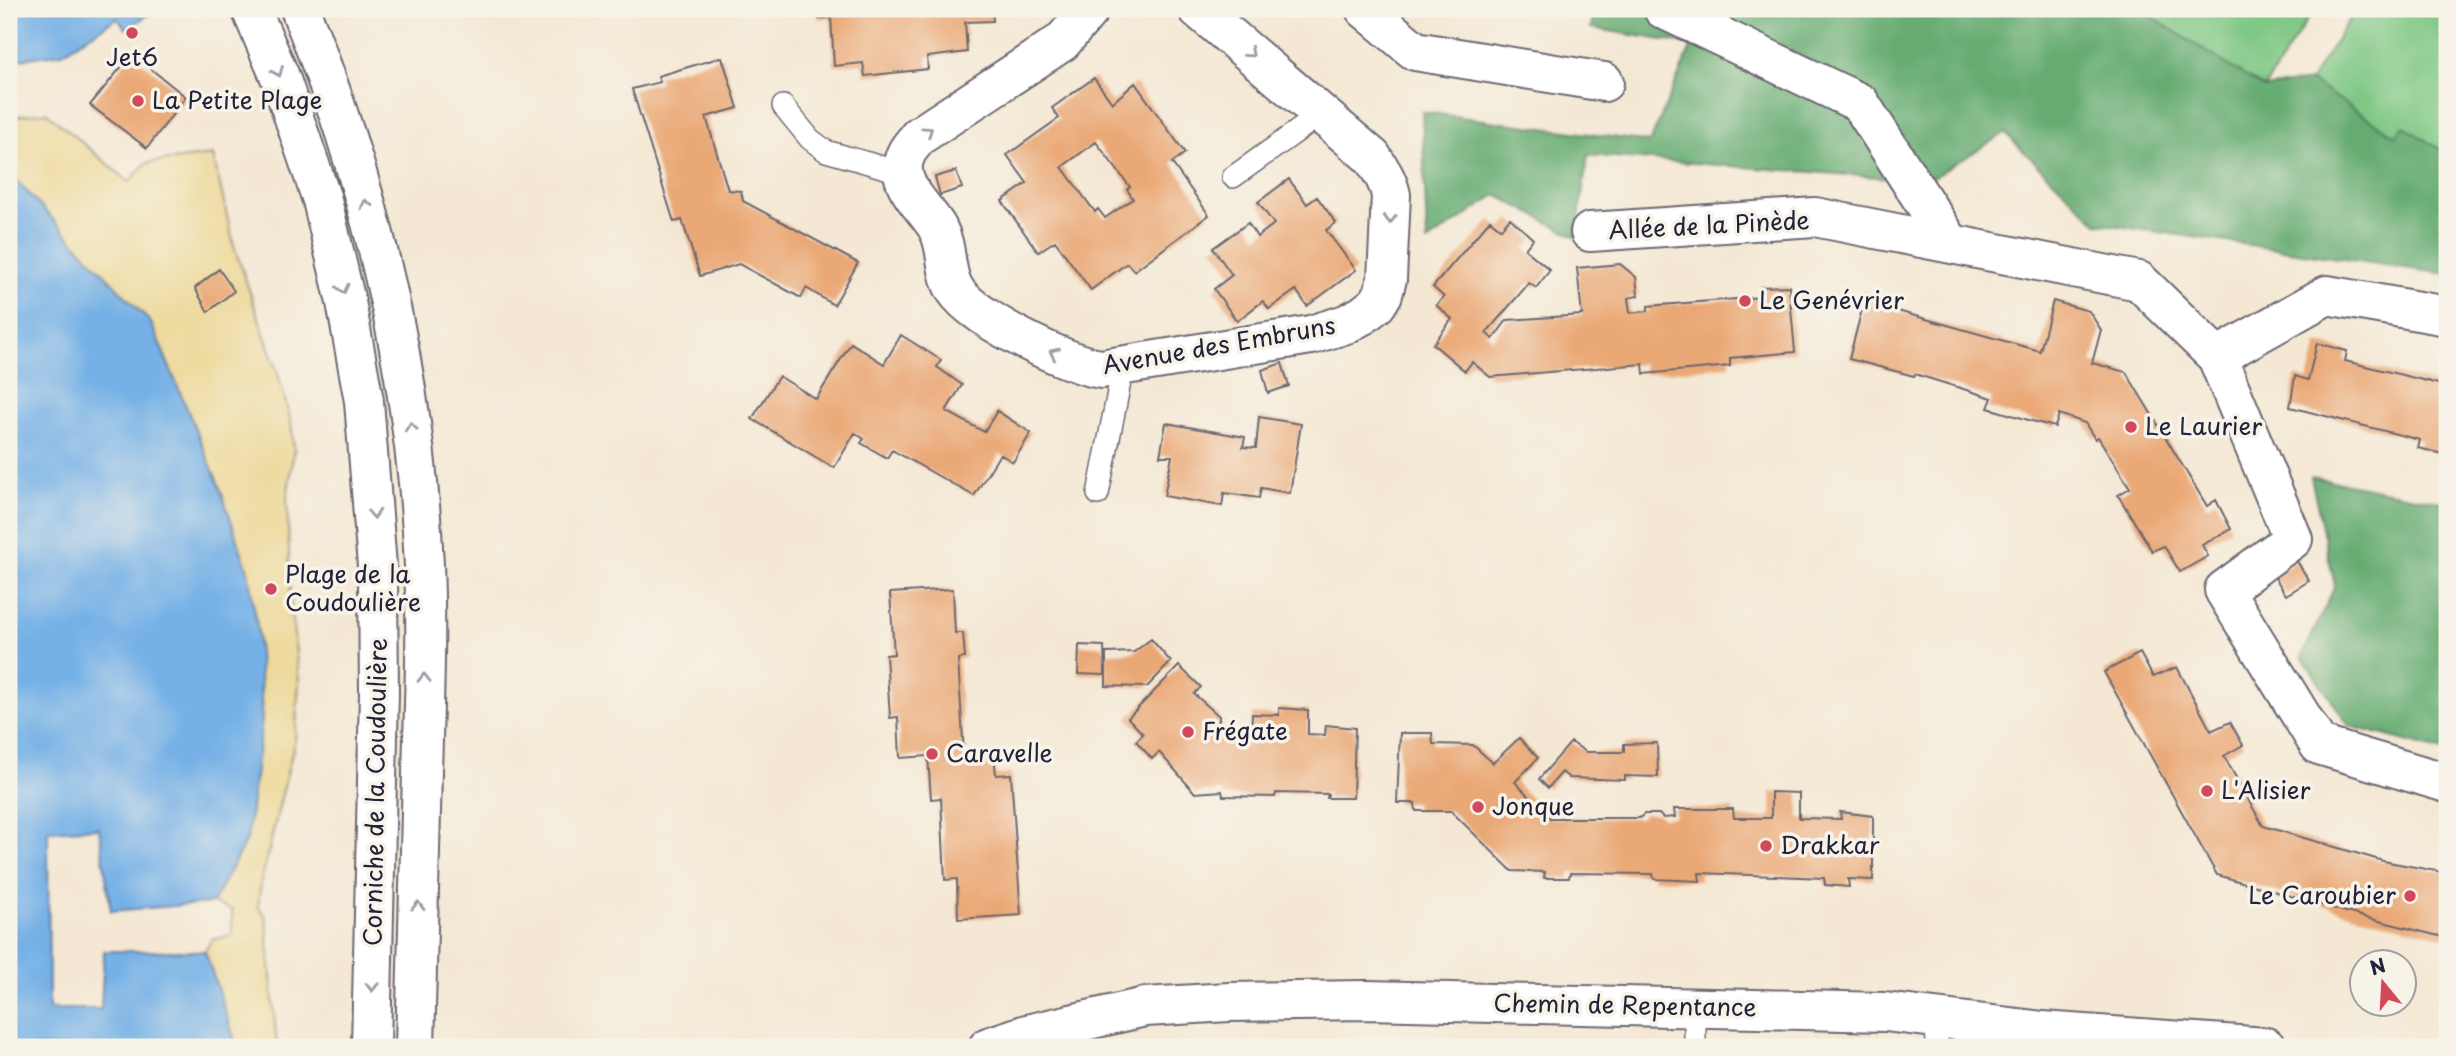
<svg xmlns="http://www.w3.org/2000/svg" width="2456" height="1056" viewBox="0 0 2456 1056" font-family="'Playpen Sans',sans-serif">
<style>
.green{fill:#7ec784;stroke:#507460;stroke-width:2}
.forest{fill:#66ac72;stroke:#446756;stroke-width:2}
.sand{fill:#eeda9e;stroke:#887e6c;stroke-width:2}
.water{fill:#75b0e6;stroke:#4c6990;stroke-width:2}
.building{fill:#eaa876;fill-rule:evenodd}
.lines{fill:none;stroke-linecap:round;stroke-linejoin:round}
.service-casing{stroke:#6c6771;stroke-width:24}
.minor-casing{stroke:#6c6771;stroke-width:42}
.secondary-casing{stroke:#6c6771;stroke-width:42}
.service{stroke:#fff;stroke-width:21}
.minor{stroke:#fff;stroke-width:38}
.secondary{stroke:#fff;stroke-width:38}
.oneway{stroke:#9c9ca7}
.poi-dot{fill:#d1495b;stroke:#f7f3e8;stroke-width:2.5}
.labels{text-anchor:middle;stroke-width:7;stroke-linejoin:round;paint-order:stroke}
.poi-label{font-size:24px;fill:#22223b;stroke:#f7f3e8;text-anchor:start}
.street-label{font-size:24px;fill:#22223b;stroke:#f7f3e8}
</style>
<rect width="100%" height="100%" fill="#f7f3e8"/>
<filter id="ink" filterUnits="userSpaceOnUse"><feTurbulence type="fractalNoise" baseFrequency=".0143" numOctaves="2"/><feDisplacementMap in="SourceGraphic" scale="14" xChannelSelector="R" yChannelSelector="G"/><feConvolveMatrix kernelMatrix="1 2 1 2 8 2 1 2 1" color-interpolation-filters="sRGB"/></filter>
<filter id="wash" filterUnits="userSpaceOnUse"><feTurbulence type="fractalNoise" baseFrequency=".00686" numOctaves="4" result="noise"/><feDisplacementMap in="SourceGraphic" scale="28" xChannelSelector="R" yChannelSelector="G"/><feGaussianBlur stdDeviation="1.57" result="paint"/><feColorMatrix in="noise" values="0 0 0 0 0 0 0 0 0 0 0 0 0 0 0 0 0 1.4 0 .05"/><feComposite in="paint" operator="in"/></filter>
<g filter="url(#wash)">
<rect width="100%" height="100%" fill="#f4e8d4"/>
<path class="green" d="M2139,9H2314L2264,88Z
M2356,9H2447V154L2403,126L2396,136L2310,81Z"/>
<path class="forest" d="M1595,9H2139L2264,88L2310,81L2396,136L2403,126L2447,154V274L2097,223L2005,133L1927,181L1588,155L1576,237L1496,195L1427,242L1422,112L1650,142L1692,45L1591,28Z
M2311,477L2447,503V752L2349,726L2302,657L2335,586Z"/>
<path class="sand" d="M46,112L129,182L146,163L213,155L234,246L279,377L291,422L294,449L287,498L291,607L299,681L295,740L261,882L258,906L266,917L277,1047H237L205,951L212,939L232,936V910L212,903L247,839L262,720L258,633L248,571L219,485L151,323L9,173V117Z"/>
<path class="water" d="M9,9H151L153,12L126,29L117,18L62,53L9,61Z
M9,173L151,323L219,485L248,571L258,633L262,720L247,839L212,903L111,911L99,828L48,831L49,1009H101L104,951H205L237,1047H9Z"/>
<g id="blocks">
<path class="building" d="M818,9H992L993,21L965,22L967,52L927,57L928,69L865,76L863,63L834,66L831,17L819,19Z
M132,54L186,97L147,148L90,105Z
M722,57L738,108L706,117L728,190L741,191L743,201L858,263L834,305L806,288L801,298L739,264L700,276L682,220L674,222L632,89L660,82L658,76Z
M1094,78L1112,103L1135,83L1185,153L1172,163L1209,215L1134,271L1127,263L1091,290L1055,241L1038,252L1002,201L1027,183L1007,155L1059,118L1052,108ZM1096,142L1130,187L1127,189L1133,199L1105,218L1098,209L1095,212L1062,167Z
M956,171L962,188L940,195L935,177Z
M1289,179L1307,204L1317,197L1336,223L1326,230L1356,270L1307,306L1296,290L1269,309L1263,301L1237,321L1214,289L1232,275L1213,248L1248,223L1257,237L1274,224L1258,202Z
M1510,218L1533,239L1525,249L1550,270L1536,288L1529,283L1486,333L1493,339L1507,320L1582,315L1577,268L1620,264L1636,277L1638,296L1628,298L1630,313L1648,311V306L1762,297L1760,287L1789,286L1795,352L1730,358V366L1644,374L1643,364L1490,377L1472,362L1465,371L1433,344L1452,319L1436,305L1444,297L1433,287L1490,220L1501,229Z
M219,269L234,291L208,312L195,288Z
M1866,294L1896,303L1894,310L2040,351L2053,301L2089,311L2101,330L2092,363L2126,372L2207,506L2216,500L2231,529L2202,545L2208,556L2180,572L2164,546L2152,551L2118,495L2130,488L2098,437L2095,439L2085,423L2059,414L2055,427L2032,421L1988,408L1992,398L1915,374L1914,376L1849,359Z
M901,335L941,360L937,367L962,385L946,411L984,432L997,411L1031,433L1013,462L1000,454L974,496L892,450L887,458L861,443L864,439L855,433L834,468L752,419L779,376L816,399L851,343L884,364Z
M2317,343L2347,351L2345,361L2447,386V455L2418,448L2420,440L2290,407L2295,376L2308,380Z
M1282,363L1289,386L1268,393L1262,370Z
M1259,417L1301,424L1290,493L1261,488L1259,498L1224,493L1222,506L1164,496L1172,456H1160L1166,423L1245,437L1243,447L1256,448Z
M2297,561L2309,581L2286,595L2273,574Z
M953,589L955,633H963L965,658L958,659L964,755L994,753L996,775L1011,774L1021,915L958,919L957,879L945,880L941,798L931,799L928,756L900,758L898,717L890,718L886,655L894,654L890,593Z
M1151,639L1171,662L1147,687L1106,686V653L1134,652Z
M1079,645L1104,646L1105,675L1078,674Z
M2140,653L2153,677L2177,667L2211,731L2230,722L2243,745L2224,756L2263,826L2383,861L2447,873V938L2367,918L2217,875L2104,672Z
M1179,666L1201,687L1194,694L1219,716V723L1225,732L1251,733L1252,714L1279,715V708L1308,710V734L1325,735L1326,725L1355,728L1353,798H1327L1328,794L1276,793L1275,797L1223,796L1222,791L1195,793L1159,752L1152,759L1136,741L1143,734L1128,718Z
M1400,733H1432L1433,744L1473,745L1493,763L1519,738L1538,758L1515,782L1550,818H1640L1644,814H1659L1663,818L1675,817L1674,809H1733L1734,818H1771V792L1799,793V818L1841,819L1840,812L1873,816V880L1848,879L1849,887L1825,885L1824,878L1699,873L1700,881L1654,879L1653,874L1570,873L1569,878H1544L1545,872L1512,871L1451,811H1416L1415,803H1397Z
M1571,742L1586,752H1624V744L1657,743L1658,777L1625,776V780L1569,778L1562,772L1548,788L1539,779Z"/>
</g>
</g>
<g filter="url(#ink)">
<use href="#blocks" fill-opacity="0" stroke="#6c6771" stroke-width="2"/>
<g class="lines">
<g class="service-casing">
<path id="service" d="M783,106L810,139L826,151L903,173
M1233,177L1321,114
M1098,494L1123,367
M1695,1007V1047
M1936,1018L1937,1047"/>
</g>
<g class="minor-casing">
<path id="minor" d="M1090,9L1062,42L919,136C915,142 909,147 906,154C892,183 926,207 938,229C948,248 944,268 953,286C966,316 1069,365 1101,369L1311,335L1346,324L1363,315L1377,304L1383,294L1387,279L1391,195C1388,180 1380,169 1372,157L1198,9
M1365,9L1415,51L1604,82
M1663,9L1860,103L1951,244
M1590,232L1815,217L2139,281L2217,357L2293,539L2224,590L2319,745L2447,783
M2217,357L2327,295L2447,316
M988,1047L1027,1034L1145,1007L1229,1002L1366,1000L1885,1012L2043,1031L2266,1047"/>
</g>
<g class="secondary-casing">
<path id="secondary" d="M251,9L280,77L322,200L346,302L364,401L378,579L379,692L371,1047
M300,9C371,186 415,374 424,565C427,634 424,703 422,772C420,864 417,955 415,1047"/>
</g>
<use href="#service" class="service"/>
<use href="#minor" class="minor"/>
<use href="#secondary" class="secondary"/>
</g>
<defs><path id="oneway-chevron" d="M-2-3.5L2.5 0L-2 3.5" fill="none" stroke-width="1.6" stroke-linecap="round" stroke-linejoin="round" transform="scale(1.75)"/></defs>
<g class="oneway">
<use href="#oneway-chevron" transform="translate(1250 53) rotate(41)"/>
<use href="#oneway-chevron" transform="translate(278 72) rotate(68)"/>
<use href="#oneway-chevron" transform="translate(928 131) rotate(-34)"/>
<use href="#oneway-chevron" transform="translate(366 204) rotate(-105)"/>
<use href="#oneway-chevron" transform="translate(1390 219) rotate(91)"/>
<use href="#oneway-chevron" transform="translate(343 289) rotate(77)"/>
<use href="#oneway-chevron" transform="translate(1054 353) rotate(-155)"/>
<use href="#oneway-chevron" transform="translate(411 427) rotate(-96)"/>
<use href="#oneway-chevron" transform="translate(374 514) rotate(86)"/>
<use href="#oneway-chevron" transform="translate(424 678) rotate(-90)"/>
<use href="#oneway-chevron" transform="translate(418 906) rotate(-89)"/>
<use href="#oneway-chevron" transform="translate(372 987) rotate(91)"/>
</g>
</g>
<g class="poi-dot">
<circle cx="132" cy="33" r="7"/>
<circle cx="138" cy="101" r="7"/>
<circle cx="1745" cy="301" r="7"/>
<circle cx="2131" cy="427" r="7"/>
<circle cx="271" cy="589" r="7"/>
<circle cx="1188" cy="732" r="7"/>
<circle cx="932" cy="754" r="7"/>
<circle cx="2207" cy="791" r="7"/>
<circle cx="1478" cy="807" r="7"/>
<circle cx="1766" cy="846" r="7"/>
<circle cx="2410" cy="896" r="7"/>
</g>
<g class="labels">
<g class="poi-label">
<text x="132" y="66" text-anchor="middle">Jet6</text>
<text x="152" y="109">La Petite Plage</text>
<text x="1759" y="309">Le Genévrier</text>
<text x="2145" y="435">Le Laurier</text>
<text x="285" y="583">Plage de la<tspan x="285" dy="28">Coudoulière</tspan></text>
<text x="1202" y="740">Frégate</text>
<text x="946" y="762">Caravelle</text>
<text x="2221" y="799">L'Alisier</text>
<text x="1492" y="815">Jonque</text>
<text x="1780" y="854">Drakkar</text>
<text x="2396" y="904" text-anchor="end">Le Caroubier</text>
</g>
<g class="street-label">
<text transform="translate(1709 226) rotate(-3)" y="8">Allée de la Pinède</text>
<text transform="translate(1219 346) rotate(-10)" y="8">Avenue des Embruns</text>
<text transform="translate(376 792) rotate(-89)" y="8">Corniche de la Coudoulière</text>
<text transform="translate(1625 1006) rotate(1)" y="8">Chemin de Repentance</text>
</g>
</g>
<rect width="2456" height="1056" fill="none" stroke="#f7f3e8" stroke-width="35"/>
<g transform="translate(2383 983) rotate(342)"><circle r="33" fill="#f7f3e8" stroke="#a29fa3" stroke-width="2"/>
<path d="M0-5L12 26L0 18L-12 26Z" fill="#d1495b"/>
<text y="-10" font-size="19" font-weight="bold" text-anchor="middle" fill="#22223b">N</text>
</g>
</svg>
